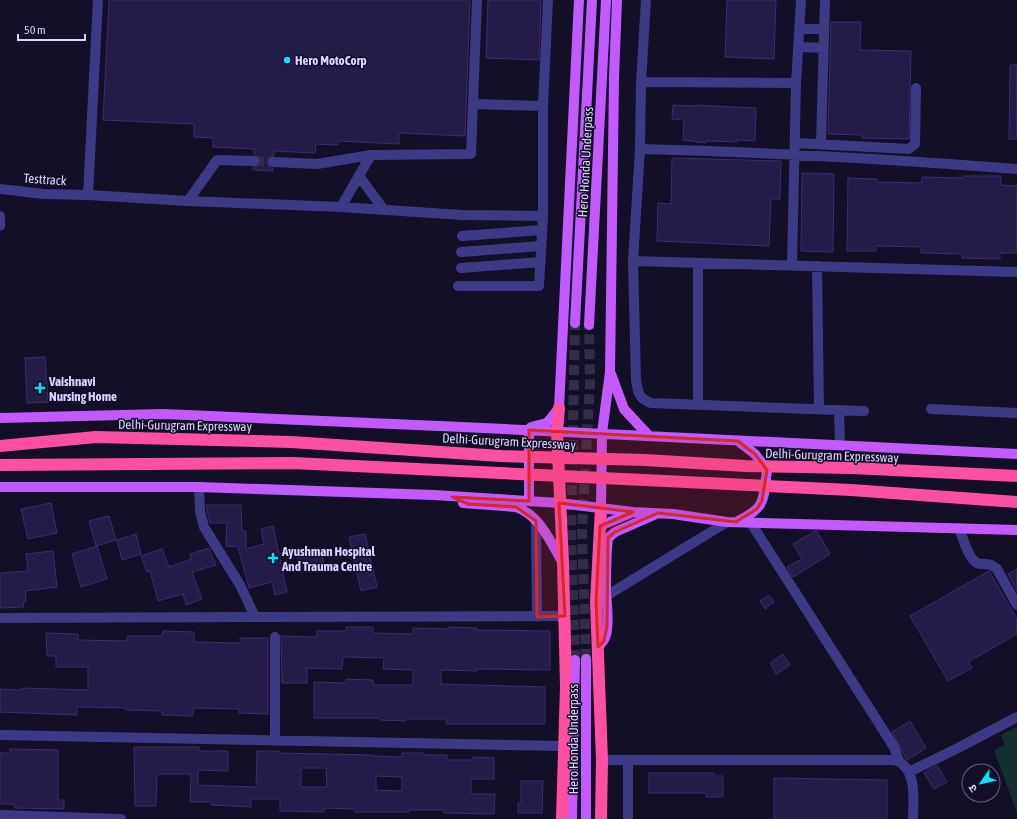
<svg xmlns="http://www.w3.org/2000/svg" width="1017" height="819" viewBox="0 0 1017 819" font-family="'Asap Condensed','Noto Sans Devanagari',sans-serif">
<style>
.green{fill:#12302f}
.building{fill:#241b47;stroke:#3b2d73;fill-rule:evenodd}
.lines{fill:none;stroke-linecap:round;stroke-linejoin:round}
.minor-tunnel{stroke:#312d47;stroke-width:10;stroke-dasharray:10 5;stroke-linecap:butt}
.major-tunnel{stroke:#312d47;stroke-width:10;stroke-dasharray:10 5;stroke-linecap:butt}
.minor{stroke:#3d3a85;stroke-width:10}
.major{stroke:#c25bff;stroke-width:10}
.highway{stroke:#ff4fa3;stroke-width:12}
.marked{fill:#d62828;fill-opacity:0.2;stroke:#d62828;stroke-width:3;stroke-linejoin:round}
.poi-dot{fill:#00e5ff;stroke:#130f26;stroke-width:1.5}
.labels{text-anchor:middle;stroke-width:3;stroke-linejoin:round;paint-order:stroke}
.poi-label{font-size:13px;font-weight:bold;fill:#d9d4ff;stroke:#130f26;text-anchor:start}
.street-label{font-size:13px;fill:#d9d4ff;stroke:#130f26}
</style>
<rect width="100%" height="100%" fill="#130f26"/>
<path class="green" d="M1017,727V813L994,750L1005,745L1001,735Z"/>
<path class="building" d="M109,0H470L465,136L399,133V144L338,141V145L316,144L315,153L274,151V156L268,158L267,162L269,167L273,169V171L253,170V167L257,166L260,162L259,158L254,154V149L213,147V138L194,137V124L103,120Z
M488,0H541L539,60L486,58Z
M727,0H776L774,59L725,57Z
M831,22H861L860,50L911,51L909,139L862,138V135L828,134Z
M1010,65H1017V139H1009Z
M673,105L695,106V105L756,108L755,141L737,140V142L706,141V143L683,140L684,120L672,119Z
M672,158L781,161L780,199H771L769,246L657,241L658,203L671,204Z
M802,173L834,174L833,252L801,251Z
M963,176H1001V185L1017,186V253H1000V259L962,258V254L921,253V247L876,246V251H847L848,178L877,179V182L922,183V177L963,178Z
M45,357L48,402L27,403L25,358Z
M51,503L57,533L28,539L21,509Z
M206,505H241L242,531H246V549L264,544L261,529L273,526L287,592L275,595L272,582L249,588L238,547L226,546L227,523H210Z
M109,516L116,540L96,546L89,521Z
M815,531H817L830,554L793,577L787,567L802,559L793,544Z
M136,534L141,554L122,560L117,540Z
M365,534L377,587L361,591L349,537Z
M97,546L107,579L81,587L72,554Z
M209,548L216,565L192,572L202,599L186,605L183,594L158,601L150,571L147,572L141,556L162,549L169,567L191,559L190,554Z
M53,551L57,587L25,591L26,602H23L24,607L0,608V573L28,571L26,554Z
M323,556V569H298V557Z
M1017,569V591L1008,574Z
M989,571L1017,619V634L968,662L972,668L948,681L910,616Z
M769,595L774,602L765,609L760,601Z
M346,627H373V633L413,634V628L449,629V627L477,628V630L550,631V670L477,669V671L441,670V684L545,687V724H446V719H406V721L380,720V718H314V682L346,683V679L373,680V685H413V670L383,669L384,658L343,657L342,669L307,668V683H282L281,636L317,637V631H346Z
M163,631L194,632V642L240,643V638H268V714L239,713V709L193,708V716L162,715V711L126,710V708L77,707V715L0,712V689L22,690V688L88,690V667H56V656H47L46,633L78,634V640L127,641V636H162Z
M783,654L790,665L776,674L770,663Z
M910,721L926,748L907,760L892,732Z
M134,747H199V751H228V771L198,770V785L224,786L256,787L257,751H279V753L373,755V756L402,757V753H424V755H447V760H473V757L494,758V779H471V794H495L494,814L444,813V810H409V812H355V809L324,808V812L280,811V799H251V807L211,805V802H190L191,774H157L156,806H135ZM301,768H326L327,787H301ZM376,776L402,777V791L376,790Z
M10,749L58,750V800H64V809L14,808V804H0V753H10Z
M937,765L947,782L934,789L924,773Z
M649,773H714V776H723V797H706V793H649Z
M774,778L887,780V819H774Z
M521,781H543L542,813H518V803H521Z"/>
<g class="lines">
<path class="minor-tunnel" d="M254,161L273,162"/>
<path class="major-tunnel" d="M586,659L582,530L590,383L589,325
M575,660L571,532L575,323"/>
<path class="minor" d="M98,0L88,195L188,201
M646,0L641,82L640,149L633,261L636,380C638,392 638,398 651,403L864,411
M800,29H824
M799,47L824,48
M641,82L796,83
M473,104L543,106L548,0
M795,143L909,149L915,144L916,88
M821,143L825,0
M640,149C766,152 891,159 1017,169
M254,161L217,160L188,201L341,207L462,215L543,216L539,286H458
M273,162L317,164L371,155L471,154L477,0
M359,176L384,210
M0,189L44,194L88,195
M341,207L371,155
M0,216V226
M543,216V106
M462,236L542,230
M461,252L541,246
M633,261L1017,272
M792,265L796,83L801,0
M817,266L819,410
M461,268L541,262
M698,404V263
M931,409L1017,413
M839,410L840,445
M199,487L200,511L204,527L240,585L255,617
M536,521L537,617
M751,523L894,747L899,761
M959,528C963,537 968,559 977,563C982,565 988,563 993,566L997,569L1017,605
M606,596L727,522
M0,618L565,616
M0,735L564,746
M275,740V637
M602,760H895C918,768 913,800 913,819
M909,772L958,748L1017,717
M0,815L121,819
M628,819V760"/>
<path class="major" d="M575,323L592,0
M589,325L606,0
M611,374L624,409L649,436
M0,418L163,414L462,427L1017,454
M531,427L547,423L559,408L579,0
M529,430V501
M0,487H199L434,495L559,503L633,512L673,514L727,522L1017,530
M463,503L516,507C540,515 551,543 563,563
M601,508L602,433L610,372L614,78L617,0
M738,521C767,507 763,499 767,470L755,454L738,441
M600,526L631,513
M598,647C602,643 605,640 606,635C610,620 606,603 606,588C606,571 606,555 608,538L615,532L654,515
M572,819L575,660
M586,819V659"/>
<path class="highway" d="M559,408L557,431L563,563L566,686L562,819
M0,446L96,437L291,442L501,456L645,460L745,466L852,468L1017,476
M0,465L293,463L851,490L1017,502
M601,819L602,760L596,602L601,508"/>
</g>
<path class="marked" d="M529,430L738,441L755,454L767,470L762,501L757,509L736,522L658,513L615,532L608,538L607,627L604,641L598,647L596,602L600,526L633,512L559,503L565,616L537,617L536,521L516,507L468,504L452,497L529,501Z"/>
<g class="poi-dot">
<circle cx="287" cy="60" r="4"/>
<path d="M38 382h4v4h4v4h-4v4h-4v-4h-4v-4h4z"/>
<path d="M271 552h4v4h4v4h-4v4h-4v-4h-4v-4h4z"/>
</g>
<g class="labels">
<g class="poi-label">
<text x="295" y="65">Hero MotoCorp</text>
<text x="49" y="386">Vaishnavi<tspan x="49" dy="15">Nursing Home</tspan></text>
<text x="282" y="556">Ayushman Hospital<tspan x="282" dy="15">And Trauma Centre</tspan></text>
</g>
<g class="street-label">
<text transform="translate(585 162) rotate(-87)" y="5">Hero Honda Underpass</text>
<text transform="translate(45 179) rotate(4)" y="5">Testtrack</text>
<text transform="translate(185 425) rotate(1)" y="5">Delhi-Gurugram Expressway</text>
<text transform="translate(509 441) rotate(3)" y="5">Delhi-Gurugram Expressway</text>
<text transform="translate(832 455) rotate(2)" y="5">Delhi-Gurugram Expressway</text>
<text transform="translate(573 739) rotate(-90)" y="5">Hero Honda Underpass</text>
</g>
</g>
<g transform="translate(981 783) rotate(236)"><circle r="19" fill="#130f26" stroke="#625e7d"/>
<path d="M0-3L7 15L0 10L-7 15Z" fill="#00e5ff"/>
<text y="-6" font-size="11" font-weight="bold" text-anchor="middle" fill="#d9d4ff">उ</text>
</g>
<path d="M18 34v6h67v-6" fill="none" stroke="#d9d4ff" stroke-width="2"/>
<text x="24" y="34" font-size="12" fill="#d9d4ff" stroke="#130f26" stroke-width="3" paint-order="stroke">50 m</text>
</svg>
